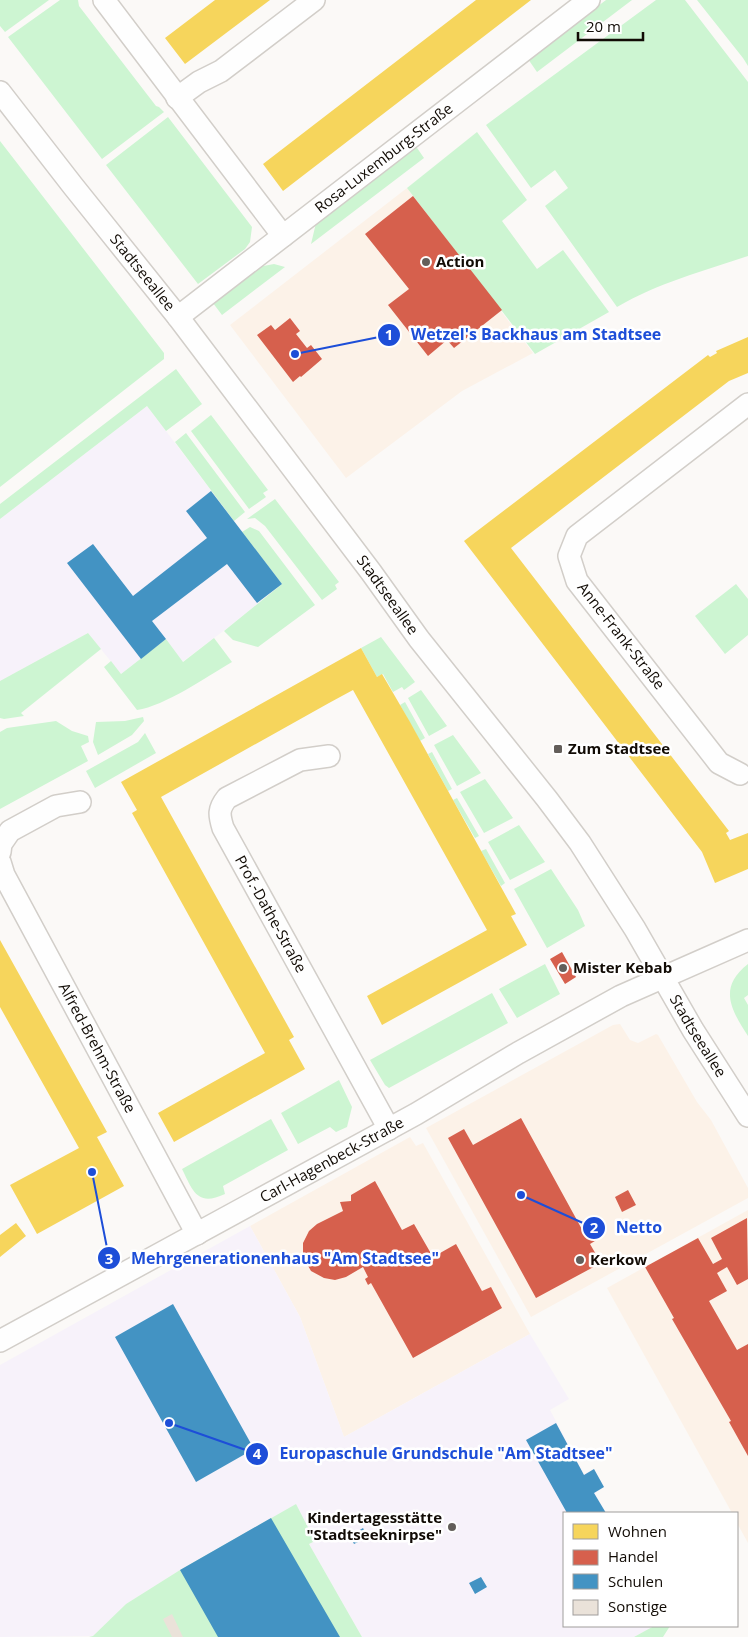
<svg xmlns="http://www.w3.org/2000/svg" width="748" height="1637" viewBox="0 0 748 1637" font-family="'Open Sans',sans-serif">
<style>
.built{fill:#fcf2e8}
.education{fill:#f7f2fa}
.green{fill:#cdf5d2}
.homes{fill:#f6d55c}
.shops{fill:#d6604d}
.schools{fill:#4393c3}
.building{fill:#eae2d9}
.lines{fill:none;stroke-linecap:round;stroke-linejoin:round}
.street-casing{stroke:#d2cec9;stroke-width:24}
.street{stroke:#fefefe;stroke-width:21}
.poi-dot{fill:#635e5a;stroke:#fff;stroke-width:2}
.labels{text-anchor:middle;stroke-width:5;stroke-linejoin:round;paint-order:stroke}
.street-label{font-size:15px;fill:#110b05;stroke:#fff}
.poi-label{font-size:15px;font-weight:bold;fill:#110b05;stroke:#fff;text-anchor:start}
.leader{fill:none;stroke:#1d4ed8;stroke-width:2}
.callout-dot{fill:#1d4ed8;stroke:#fff;stroke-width:2}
.mark-label{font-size:15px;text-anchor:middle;font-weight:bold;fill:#fff}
.callout-label{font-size:16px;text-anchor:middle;font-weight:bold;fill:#1d4ed8;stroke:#fff;stroke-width:5;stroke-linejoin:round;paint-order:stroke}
</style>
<rect width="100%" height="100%" fill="#fbf9f7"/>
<path class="built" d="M407,188L533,353L462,391L346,478L230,325Z
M620,1024L630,1040L638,1043L656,1034L658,1035L697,1102L711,1120L748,1188V1198L531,1317L426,1128L613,1025Z
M410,1137L416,1146L423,1143L530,1334L344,1437L300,1317L250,1226Z
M748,1210V1543L737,1523V1513H732L607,1288Z"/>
<path class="education" d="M147,406L282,584L226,629L182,662L166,639L121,674L88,633L0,681V519Z
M250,1226L300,1317L344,1437L530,1334L569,1399L550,1410L584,1474L594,1469L604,1487L595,1493L606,1513H564V1626H654L634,1637H362L309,1544L315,1541L271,1518L180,1570L126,1604L93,1636L0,1637V1365Z"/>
<path class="green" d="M0,0H49L5,32L0,26Z
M60,0H78L79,6L156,106L159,107L164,112L102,159L8,37Z
M606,0H632L537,72L528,59Z
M656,0H685L748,82V256C703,271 658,283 617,307L545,206L568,188L555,170L531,188L486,125Z
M697,0H748V66L743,58Z
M168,117L252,227L250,242L245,249L198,284L106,165Z
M477,132L527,200L502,221L537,269L563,250L609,312L535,354L407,188Z
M0,141L164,353V359L0,487Z
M415,145L424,158L311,244L316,223Z
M274,264L285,267L222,315L213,303L258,267Z
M176,369L202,404L166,431L147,406L0,519V504Z
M211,415L268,490L263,493L266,497L249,509L191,431Z
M186,433L245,512L234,521L175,442Z
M275,499L339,582L335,585L337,589L322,600L265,526L255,518L247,519Z
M250,527L259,531L315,605L258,647L233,640L224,631L282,584L242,532Z
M736,584L748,599V635L725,654L695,616Z
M88,633L101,649L21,713L24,716L4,719L0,718V681Z
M381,637L415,682L404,690L402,687L393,692L383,674L377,677L361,648Z
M214,638L232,662C206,677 165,706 137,710L104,667L111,661L121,674L166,639L183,662Z
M421,690L447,726L429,736L408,698Z
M405,702L425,738L420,741L400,705Z
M143,717L144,721L132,735L98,755L93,742L96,722L125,721Z
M56,721L72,731L88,736L89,742L81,746L88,761L0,809V732L7,728Z
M145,733L156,753L95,788L86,771L138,742Z
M453,735L481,773L457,786L434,745Z
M432,752L452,789L448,791L428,754Z
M485,779L513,818L484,833L460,792Z
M457,798L479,836L475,838L453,800Z
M519,825L545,862L510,880L488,842Z
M486,849L505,883L501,886L481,851Z
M551,869L578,910L585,926L547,948L514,889Z
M545,964L560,994L517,1018L499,989Z
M748,964V995L744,998L748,1005V1036C732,1011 717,988 748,964Z
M492,993L508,1023L389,1088L385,1085L370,1060Z
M339,1080L352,1107L347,1127L336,1132L330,1127L298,1144L281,1113Z
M271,1119L288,1150L223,1186L225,1194C197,1207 193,1191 182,1169Z
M296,1504L315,1541L309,1544L362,1637H89L93,1636L126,1604L180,1570Z
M654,1626H670L663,1637H634Z"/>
<path class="homes" d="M215,0H270L185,64L165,38Z
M476,0H531L283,191L263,164Z
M748,337V373L729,381L511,548L729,831L726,833L730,840L748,833V869L715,883L702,852L464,541L708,355L710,357L717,353L716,351Z
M361,648L377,677L382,674L410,722L516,914L511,916L527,945L382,1025L367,996L487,930L353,690L329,703L161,797L294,1037L289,1040L305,1069L174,1142L158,1113L265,1053L132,813L137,810L121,782Z
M0,940L107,1132L97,1137L124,1186L37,1234L10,1185L79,1148L0,1007Z
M16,1223L26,1236L0,1257V1235Z"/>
<path class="shops" d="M413,196L502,310L454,348L447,340L428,356L388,305L409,289L365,234Z
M290,318L300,331L296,334L307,348L311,345L322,359L301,377L300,376L293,382L257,335L271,325L275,330Z
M562,952L576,977L565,984L550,959Z
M521,1118L584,1233L597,1226L603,1236L590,1244L601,1263L536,1298L448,1138L464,1129L473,1145Z
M375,1181L402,1230L414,1224L433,1257L456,1244L482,1291L491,1287L502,1308L413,1358L371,1283L368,1285L365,1279L368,1277L363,1267L346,1277L335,1280L324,1278L311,1271L303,1257V1243L309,1231L317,1224L343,1211L340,1202L351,1201V1195Z
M628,1190L636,1205L622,1212L615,1197Z
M747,1218L748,1279L737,1285L727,1267L717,1273L727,1291L709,1301L737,1350L748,1344V1456L729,1422L731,1421L672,1319L674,1318L645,1267L698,1238L713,1264L722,1259L711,1238Z"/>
<path class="schools" d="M211,491L282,584L257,603L227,564L152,621L166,639L141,659L67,563L93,544L133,596L207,538L186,511Z
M173,1304L254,1449L196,1482L115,1337Z
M556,1423L584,1475L594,1469L604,1487L594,1493L606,1513H567L526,1440Z
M271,1518L340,1637H218L180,1570Z
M363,1528L368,1537L354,1544L350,1536Z
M481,1577L487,1587L475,1594L469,1583Z"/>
<path class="building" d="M172,1614L183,1637H172L163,1619Z"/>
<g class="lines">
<g class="street-casing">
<g id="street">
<path d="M104,0L283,236"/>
<path id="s1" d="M0,92L73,186L178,317L371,572L419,639L547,799L580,843L635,929L693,1030L748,1116"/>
<path d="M177,98L199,82L221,71L314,0"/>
<path id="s2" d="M178,317L589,0"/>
<path id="s3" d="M329,756L300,760L227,798C218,809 219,815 223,828L389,1129"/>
<path d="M740,774L719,763L577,581L569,556L577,536L748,404"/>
<path d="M0,852L1,844L10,831L56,806L80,802"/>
<path id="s4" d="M0,862L4,875L197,1234"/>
<path id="s5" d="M0,1341L416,1114L518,1053L621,996L748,940"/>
</g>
</g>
<use href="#street" class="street"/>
</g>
<g class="poi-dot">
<circle cx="426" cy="262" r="5"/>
<rect x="553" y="744" width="10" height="10" rx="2.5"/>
<circle cx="563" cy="968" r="5"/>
<circle cx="580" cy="1260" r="5"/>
<circle cx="452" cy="1527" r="5"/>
</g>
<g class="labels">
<g class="street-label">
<text dy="5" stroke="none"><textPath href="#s2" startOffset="260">Rosa-Luxemburg-Straße</textPath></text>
<text dy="5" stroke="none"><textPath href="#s1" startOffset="230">Stadtseeallee</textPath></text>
<text dy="5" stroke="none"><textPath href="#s1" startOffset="635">Stadtseeallee</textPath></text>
<text transform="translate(621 636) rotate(52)" y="5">Anne-Frank-Straße</text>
<text dy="5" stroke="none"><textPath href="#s3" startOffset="242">Prof.-Dathe-Straße</textPath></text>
<text dy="5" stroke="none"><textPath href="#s1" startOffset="1175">Stadtseeallee</textPath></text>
<text dy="5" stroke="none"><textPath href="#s4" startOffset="210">Alfred-Brehm-Straße</textPath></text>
<text dy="5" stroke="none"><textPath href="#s5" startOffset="378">Carl-Hagenbeck-Straße</textPath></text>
</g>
<g class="poi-label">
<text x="436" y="267">Action</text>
<text x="568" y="754">Zum Stadtsee</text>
<text x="573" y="973">Mister Kebab</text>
<text x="590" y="1265">Kerkow</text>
<text x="442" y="1523" text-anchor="end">Kindertagesstätte<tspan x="442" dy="17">"Stadtseeknirpse"</tspan></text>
</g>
</g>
<path class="leader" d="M295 354L389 335M521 1195L594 1228M92 1172L109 1258M169 1423L257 1454"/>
<g class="callout-dot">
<circle cx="295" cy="354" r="5"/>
<circle cx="521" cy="1195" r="5"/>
<circle cx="92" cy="1172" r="5"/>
<circle cx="169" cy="1423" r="5"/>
<circle cx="389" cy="335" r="12"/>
<circle cx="594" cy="1228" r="12"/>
<circle cx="109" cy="1258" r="12"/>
<circle cx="257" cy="1454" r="12"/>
</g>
<g class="mark-label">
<text x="389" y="340">1</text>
<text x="594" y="1233">2</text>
<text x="109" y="1264">3</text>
<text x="257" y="1459">4</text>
</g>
<g class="callout-label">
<text x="536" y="340">Wetzel's Backhaus am Stadtsee</text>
<text x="639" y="1233">Netto</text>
<text x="285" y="1264">Mehrgenerationenhaus "Am Stadtsee"</text>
<text x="446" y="1459">Europaschule Grundschule "Am Stadtsee"</text>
</g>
<rect x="563" y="1512" width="175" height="115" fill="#ffffff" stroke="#a09d9b"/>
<rect x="573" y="1524" width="25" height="15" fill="#f6d55c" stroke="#a09d9b"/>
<text x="608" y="1537" font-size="15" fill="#110b05">Wohnen</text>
<rect x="573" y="1550" width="25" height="15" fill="#d6604d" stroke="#a09d9b"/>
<text x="608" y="1562" font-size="15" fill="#110b05">Handel</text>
<rect x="573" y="1574" width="25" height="15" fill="#4393c3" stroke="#a09d9b"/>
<text x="608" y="1587" font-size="15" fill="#110b05">Schulen</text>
<rect x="573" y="1600" width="25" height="15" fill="#eae2d9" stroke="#a09d9b"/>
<text x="608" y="1612" font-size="15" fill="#110b05">Sonstige</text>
<path d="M578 32v8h65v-8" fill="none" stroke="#110b05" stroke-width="2.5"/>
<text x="586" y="32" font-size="15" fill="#110b05" stroke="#ffffff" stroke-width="4" paint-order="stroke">20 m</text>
</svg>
